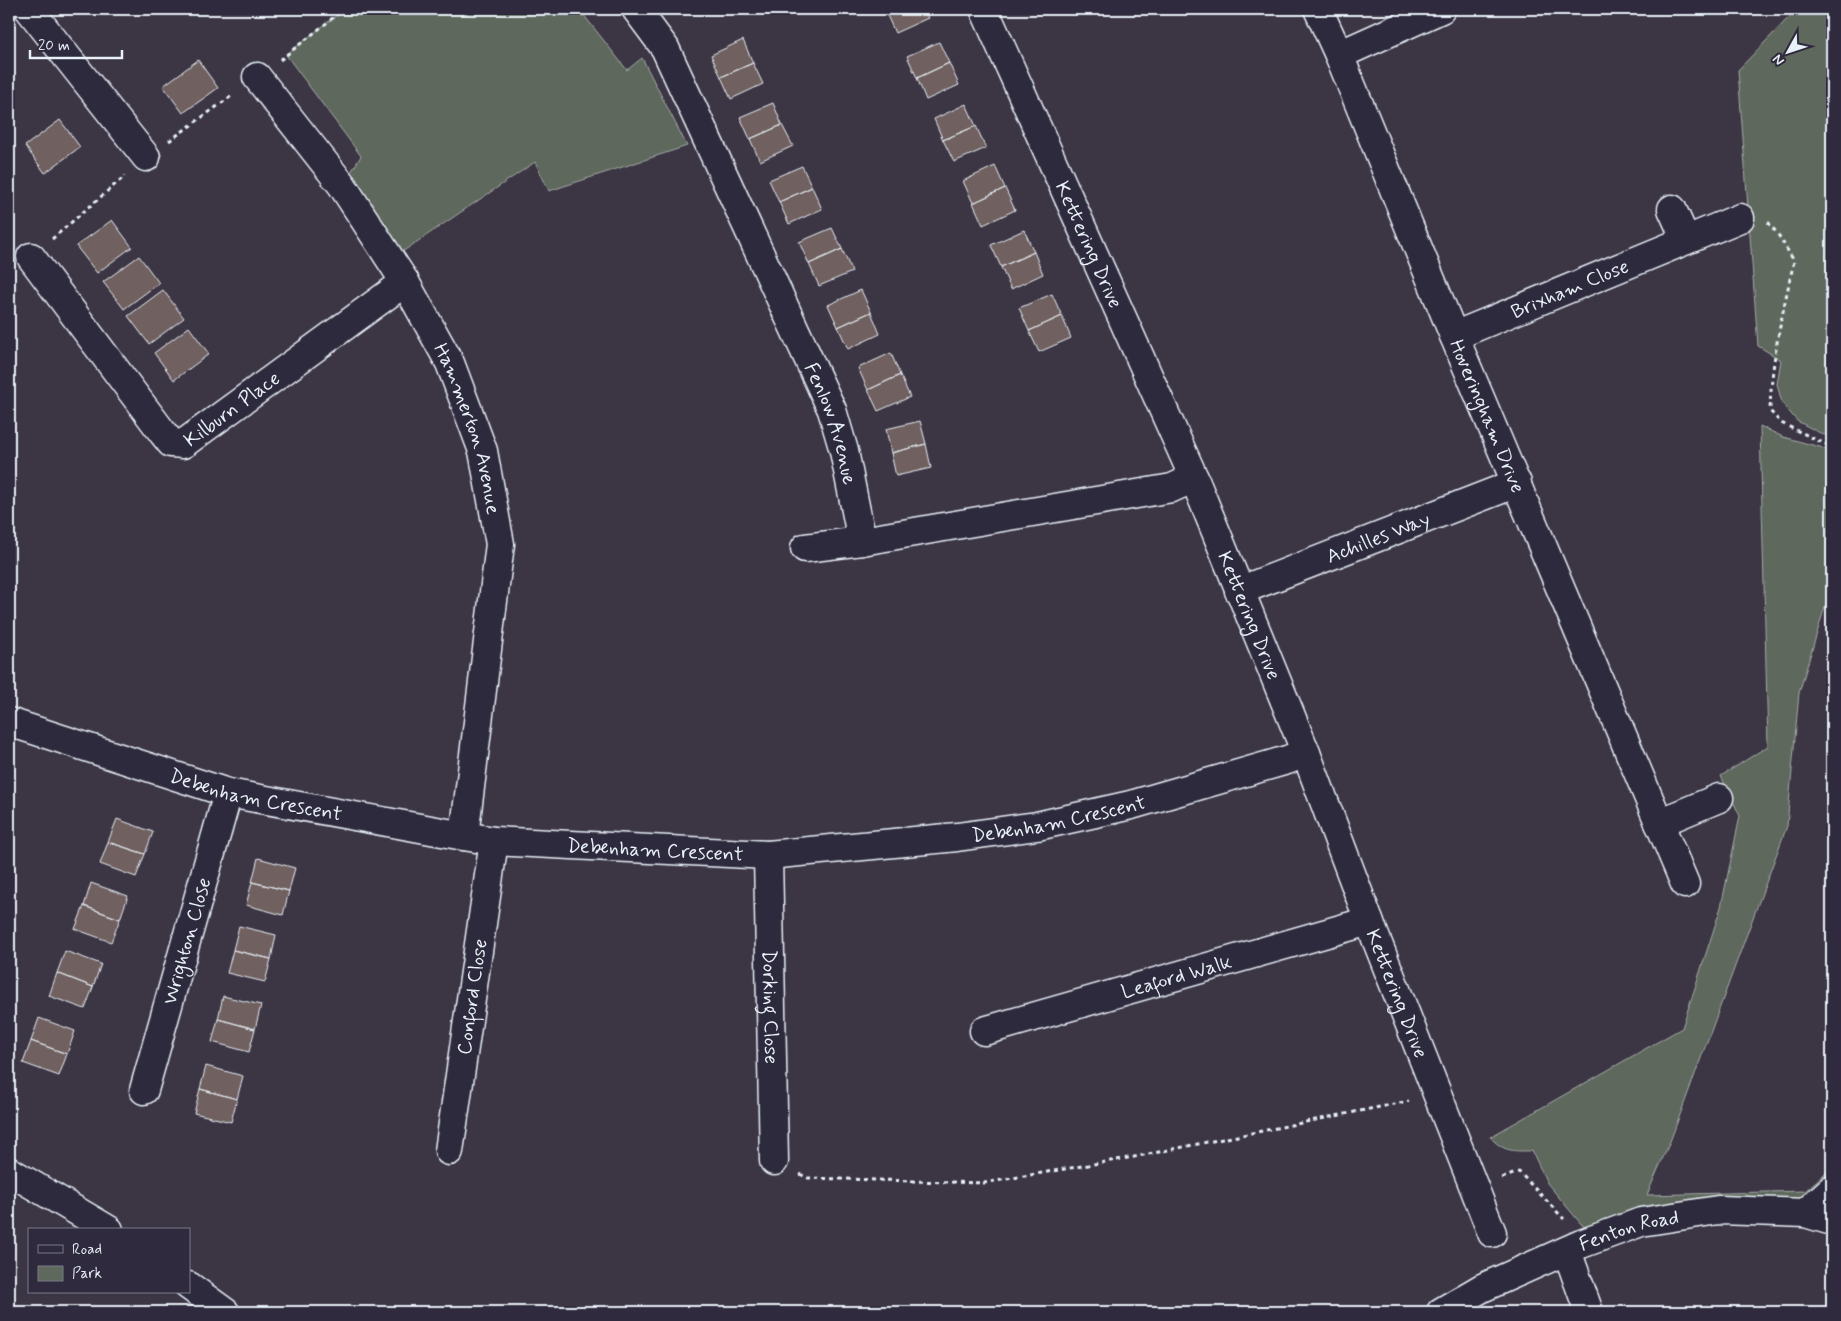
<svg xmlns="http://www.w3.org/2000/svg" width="1841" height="1321" viewBox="0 0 1841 1321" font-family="Mynerve,sans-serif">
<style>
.green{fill:#5f685c;stroke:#a4acaa}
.building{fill:#70615e;stroke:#e8f1f8}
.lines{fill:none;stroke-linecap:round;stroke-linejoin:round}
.minor-casing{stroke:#e8f1f8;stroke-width:31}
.path{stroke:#e8f1f8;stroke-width:3;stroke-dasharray:4 4;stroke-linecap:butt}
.minor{stroke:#2f2a3d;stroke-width:28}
.labels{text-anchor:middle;stroke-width:4;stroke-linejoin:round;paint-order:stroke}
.street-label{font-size:20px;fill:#e8f1f8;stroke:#2f2a3d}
</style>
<rect width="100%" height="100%" fill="#3c3544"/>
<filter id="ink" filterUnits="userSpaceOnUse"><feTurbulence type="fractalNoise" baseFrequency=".02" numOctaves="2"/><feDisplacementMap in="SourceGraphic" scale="10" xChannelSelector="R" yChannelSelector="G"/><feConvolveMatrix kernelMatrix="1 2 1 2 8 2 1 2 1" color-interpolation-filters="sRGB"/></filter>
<g filter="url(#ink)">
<path class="green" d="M344,9H579L627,70L642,58L687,146L549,191L535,162L399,254L346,180L361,156L286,55Z
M1797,9H1832V434L1824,435L1797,421L1782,403L1777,384L1781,360L1758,346L1738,70Z
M1760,426L1783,437L1820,447L1832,453V583L1799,693L1787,826L1671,1139L1647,1195L1805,1191L1832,1167V1182L1816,1197L1593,1231L1582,1225L1547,1183L1532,1151C1512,1151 1504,1152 1490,1137L1682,1028L1721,907L1740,816L1721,776L1768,746Z"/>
<path class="building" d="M890,9H923L928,18L895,33L885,11Z
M743,40L753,63L721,77L711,55Z
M939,42L949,63L917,78L907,56Z
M198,60L218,88L183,113L163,86Z
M753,63L763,84L731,99L721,77Z
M949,63L959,85L926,100L917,78Z
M773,103L782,125L750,139L740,117Z
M966,104L976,126L943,140L934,119Z
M60,120L80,147L45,173L25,146Z
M782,125L793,146L760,161L750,139Z
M976,126L986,148L954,162L943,140Z
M802,166L812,187L779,202L769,180Z
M995,166L1005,188L973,203L963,181Z
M812,187L822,209L789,224L779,202Z
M1005,188L1015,210L983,225L973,203Z
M112,220L132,247L97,273L76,246Z
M832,228L842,249L809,264L799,242Z
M1024,230L1034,252L1001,267L991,245Z
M842,249L852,272L819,286L809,264Z
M1034,252L1043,274L1011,289L1001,267Z
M139,256L159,283L124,309L103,282Z
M163,290L184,318L149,344L128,316Z
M861,290L871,312L838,327L828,305Z
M1052,294L1062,316L1029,331L1019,308Z
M871,312L880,334L848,349L838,327Z
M1062,316L1071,338L1039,352L1029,331Z
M189,327L209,354L174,380L154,353Z
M891,353L900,375L868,390L858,368Z
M900,375L910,397L878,411L868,390Z
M920,421L926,444L891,453L886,429Z
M926,444L931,468L896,476L891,453Z
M117,819L153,832L145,854L108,842Z
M108,842L145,854L136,877L100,864Z
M258,858L295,868L289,891L252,882Z
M252,882L289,891L283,915L246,905Z
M91,883L128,896L120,919L84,906Z
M84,906L120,919L111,942L75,929Z
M239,926L276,935L271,959L233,950Z
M233,950L271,959L265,982L227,973Z
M65,951L101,964L93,987L57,973Z
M57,973L93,987L85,1009L49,996Z
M223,996L261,1005L255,1029L218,1019Z
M39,1018L75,1031L67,1054L31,1041Z
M218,1019L255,1029L249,1052L212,1042Z
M31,1041L67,1054L59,1076L23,1063Z
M206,1066L243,1076L237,1099L200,1089Z
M200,1089L237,1099L231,1122L194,1113Z"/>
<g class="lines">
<g class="minor-casing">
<g id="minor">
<path d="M29,9L146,157"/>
<path id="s1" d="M636,9L665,48L832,410L844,451L862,541L1172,488L1194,478"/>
<path id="s2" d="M984,9L1194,478L1306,753L1369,921L1492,1233"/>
<path id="s3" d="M1318,9L1339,55L1454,336L1685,884"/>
<path d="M1339,55L1441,9"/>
<path id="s4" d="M257,77L342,185L405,282L450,363L483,451L500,544L464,836"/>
<path d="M1672,209L1686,240"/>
<path id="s5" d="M31,257L163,433L171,443L183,444L405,282"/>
<path id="s6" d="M1454,336L1740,218"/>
<path d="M805,548L862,541"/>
<path id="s7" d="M1239,591L1517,483"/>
<path id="s8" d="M9,722L228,793L464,836L494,841L768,855L957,837L1037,826L1131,805L1287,760L1306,753"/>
<path d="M1659,823L1719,798"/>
<path id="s9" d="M768,855L774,1161"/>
<path id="s10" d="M984,1031L1369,921"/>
<path id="s11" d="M144,1090L228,793"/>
<path id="s12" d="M449,1151L494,841"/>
<path d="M9,1171L109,1230"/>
<path d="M1805,1213L1832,1189"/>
<path d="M1567,1251L1589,1312"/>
<path d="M189,1286L225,1312"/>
<path id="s13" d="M1441,1312L1482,1288L1581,1244L1641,1222L1718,1210L1805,1213L1832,1221"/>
</g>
</g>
<path class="path" d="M280,60L344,9
M169,141L233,95
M1768,222L1779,236L1794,261C1783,311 1771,360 1770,411L1781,423L1832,447
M52,239L125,176
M800,1174L808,1178L984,1183L1134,1157L1409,1101
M1502,1178L1519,1172L1564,1219"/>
<use href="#minor" class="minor"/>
</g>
</g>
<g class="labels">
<g class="street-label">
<text dy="7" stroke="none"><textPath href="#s2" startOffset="258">Kettering Drive</textPath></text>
<text dy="7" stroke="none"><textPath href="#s6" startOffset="125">Brixham Close</textPath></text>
<text dy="7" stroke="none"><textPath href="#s5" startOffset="305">Kilburn Place</textPath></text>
<text dy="7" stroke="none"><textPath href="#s3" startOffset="441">Hoveringham Drive</textPath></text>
<text dy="7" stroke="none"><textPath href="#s1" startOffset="460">Fenlow Avenue</textPath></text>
<text dy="7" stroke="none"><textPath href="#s4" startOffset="414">Hammerton Avenue</textPath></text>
<text dy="7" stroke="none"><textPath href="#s7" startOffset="149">Achilles Way</textPath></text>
<text dy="7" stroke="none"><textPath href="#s2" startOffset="662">Kettering Drive</textPath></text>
<text dy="7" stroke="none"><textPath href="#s8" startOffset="258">Debenham Crescent</textPath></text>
<text dy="7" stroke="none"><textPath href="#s8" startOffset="1068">Debenham Crescent</textPath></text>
<text dy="7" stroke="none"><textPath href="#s8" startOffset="662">Debenham Crescent</textPath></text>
<text dy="7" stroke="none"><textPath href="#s11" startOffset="155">Wrighton Close</textPath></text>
<text dy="7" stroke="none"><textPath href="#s10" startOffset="200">Leaford Walk</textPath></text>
<text dy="7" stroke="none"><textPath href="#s2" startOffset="1068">Kettering Drive</textPath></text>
<text dy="7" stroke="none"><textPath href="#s12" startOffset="156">Conford Close</textPath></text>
<text dy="7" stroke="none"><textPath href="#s9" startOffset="152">Dorking Close</textPath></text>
<text dy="7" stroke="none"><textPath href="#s13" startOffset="206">Fenton Road</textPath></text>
</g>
</g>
<rect width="1841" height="1321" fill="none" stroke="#2f2a3d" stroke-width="30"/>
<rect x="15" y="15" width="1811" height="1291" fill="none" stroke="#e8f1f8" stroke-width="2" filter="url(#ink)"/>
<rect x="28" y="1228" width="162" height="65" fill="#2f2a3d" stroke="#797a88"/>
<rect x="38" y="1245" width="25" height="8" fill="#2f2a3d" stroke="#797a88"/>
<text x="72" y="1254" font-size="15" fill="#e8f1f8">Road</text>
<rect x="38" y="1266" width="25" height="15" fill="#5f685c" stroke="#797a88"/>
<text x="72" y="1278" font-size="15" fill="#e8f1f8">Park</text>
<g transform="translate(1788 52) rotate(230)" stroke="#2f2a3d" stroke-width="4" paint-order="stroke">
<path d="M0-4L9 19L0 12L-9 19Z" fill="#e8f1f8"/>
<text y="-8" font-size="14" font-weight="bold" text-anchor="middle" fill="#e8f1f8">N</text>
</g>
<path d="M30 50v8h92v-8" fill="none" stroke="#e8f1f8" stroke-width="2.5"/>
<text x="38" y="50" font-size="15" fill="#e8f1f8" stroke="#2f2a3d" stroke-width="4" paint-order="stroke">20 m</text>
</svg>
